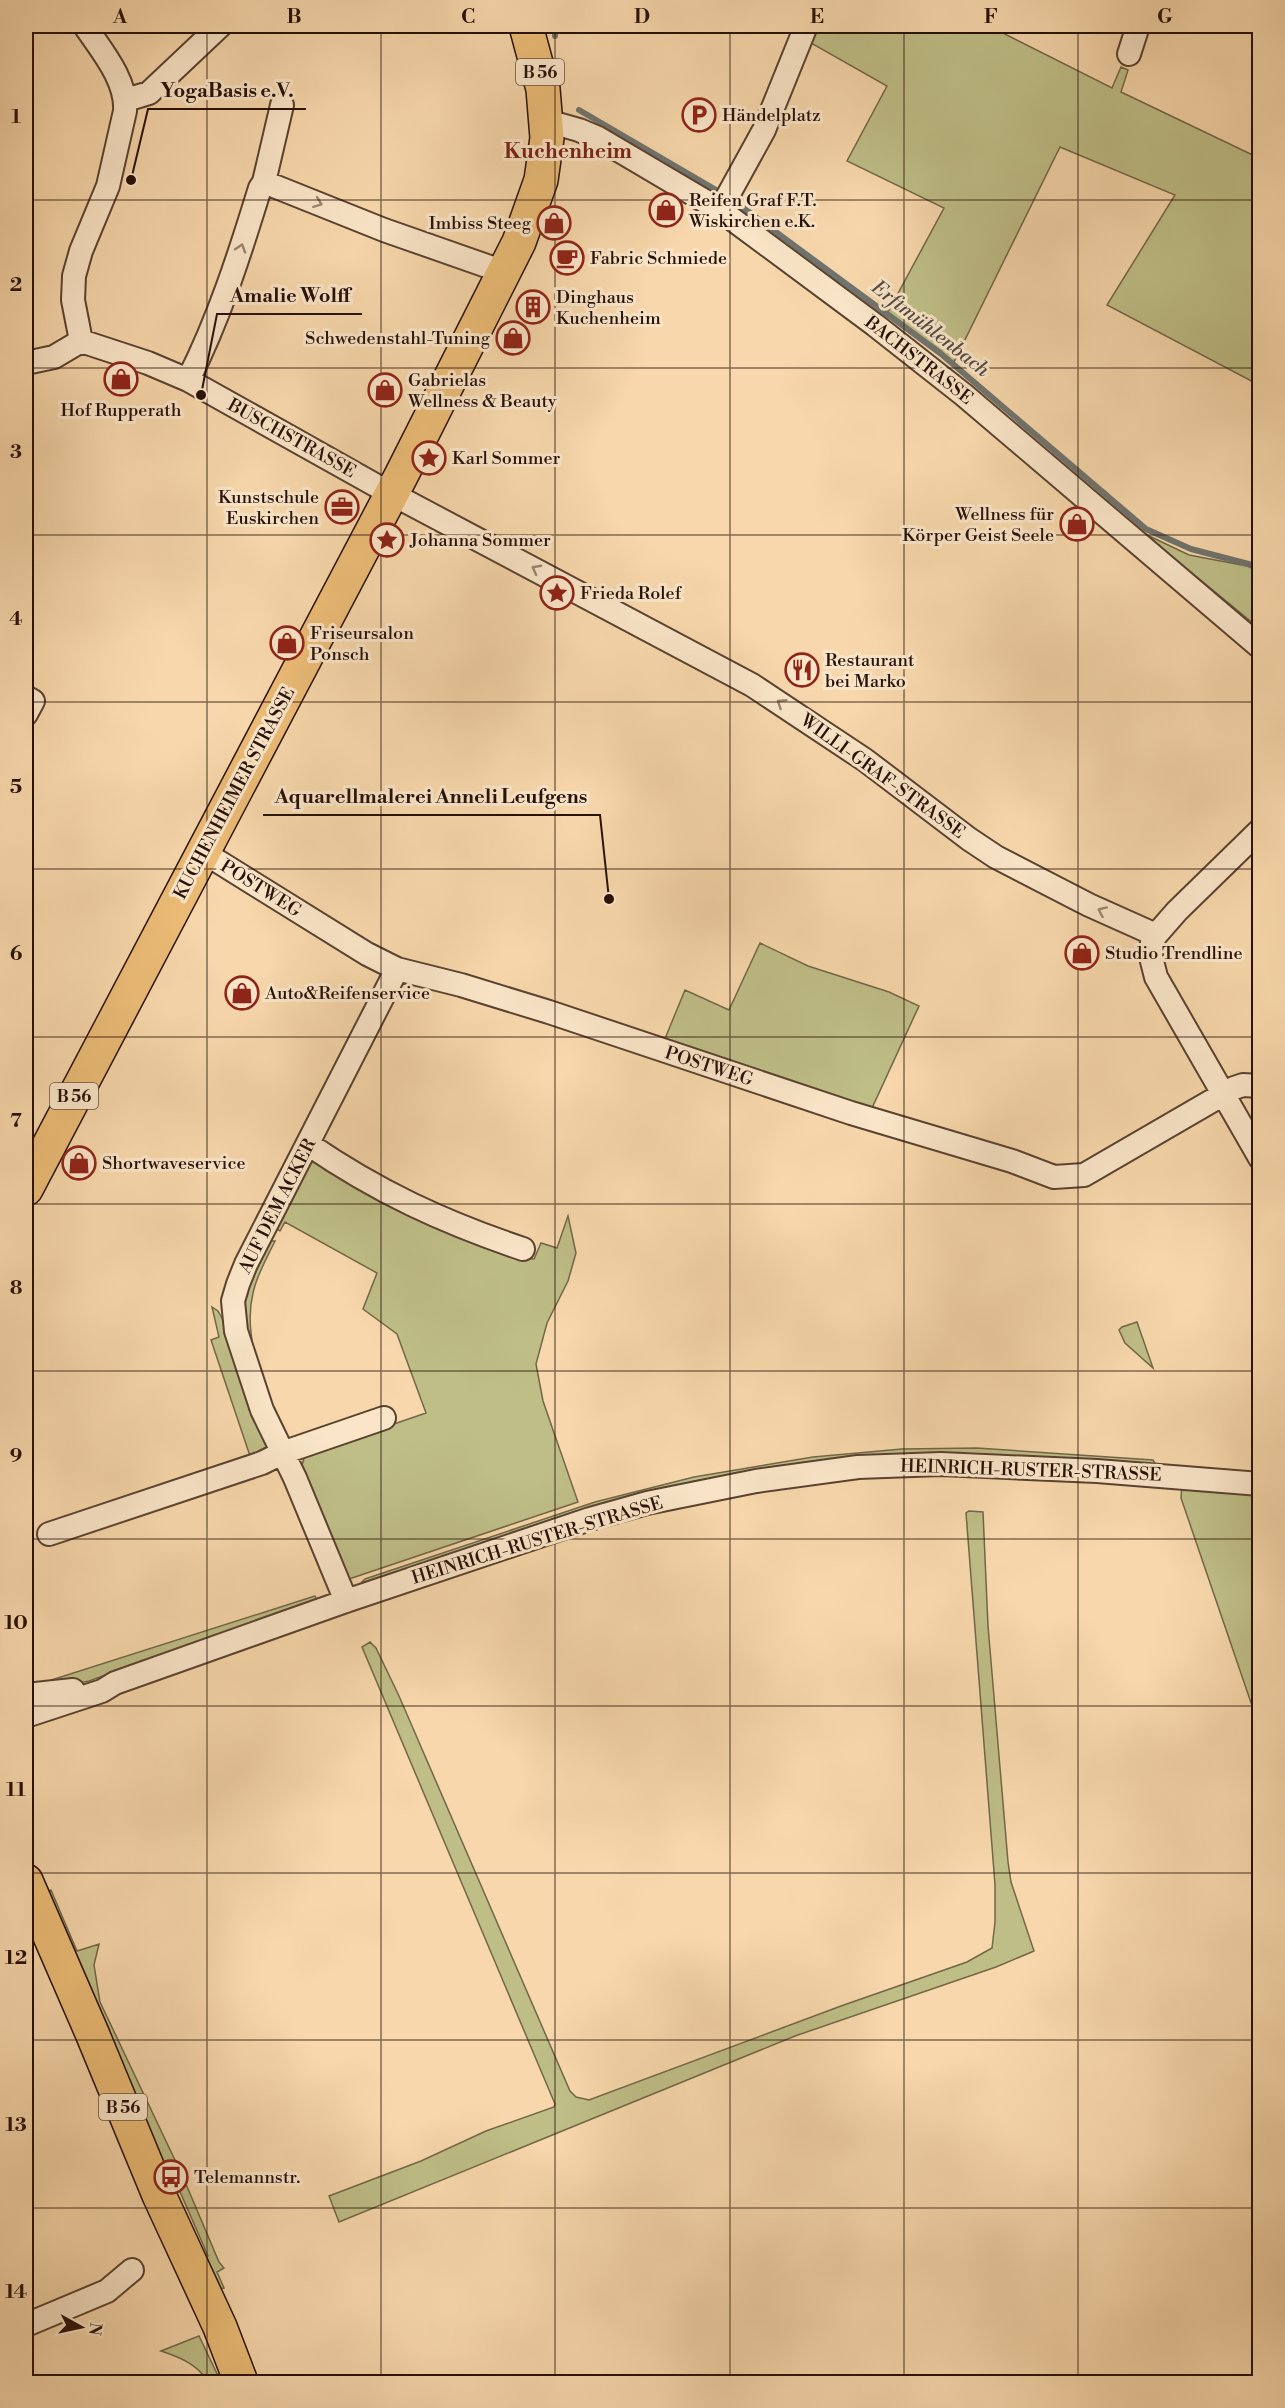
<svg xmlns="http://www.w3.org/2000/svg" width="1285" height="2408" viewBox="0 0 1285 2408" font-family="'Libre Bodoni',serif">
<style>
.green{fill:#bfbe87;stroke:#726748;stroke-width:1.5}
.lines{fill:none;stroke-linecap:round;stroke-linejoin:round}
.stream{stroke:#70746f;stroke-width:6}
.minor-casing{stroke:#5a4231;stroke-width:26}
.primary-casing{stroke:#261008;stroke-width:36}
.minor{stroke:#fae5c8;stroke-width:22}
.primary{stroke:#ecbc76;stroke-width:33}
.oneway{stroke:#9b8572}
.grid{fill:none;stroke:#261008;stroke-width:1.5;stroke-opacity:0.55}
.labels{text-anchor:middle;stroke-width:6;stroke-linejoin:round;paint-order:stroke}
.shield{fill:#fae5c8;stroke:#665042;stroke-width:1.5}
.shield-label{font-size:16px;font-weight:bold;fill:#261008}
.poi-label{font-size:18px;fill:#261008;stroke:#fae5c8;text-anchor:start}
.street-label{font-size:18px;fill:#261008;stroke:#fae5c8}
.water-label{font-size:20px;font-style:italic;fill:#514a44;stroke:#fae5c8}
.quarter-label{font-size:21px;font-weight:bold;fill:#7a1f14;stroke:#fae5c8}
.leader{fill:none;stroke:#261008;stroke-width:2}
.callout-dot{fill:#261008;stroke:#fae5c8;stroke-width:2}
.callout-label{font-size:20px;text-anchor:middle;font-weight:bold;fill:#261008;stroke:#fae5c8;stroke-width:6;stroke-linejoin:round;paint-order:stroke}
.neatline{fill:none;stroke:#261008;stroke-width:2}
.grid-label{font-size:20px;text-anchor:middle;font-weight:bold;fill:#261008}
</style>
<rect width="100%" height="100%" fill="#f7d7ab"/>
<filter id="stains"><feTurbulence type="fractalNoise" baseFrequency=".00333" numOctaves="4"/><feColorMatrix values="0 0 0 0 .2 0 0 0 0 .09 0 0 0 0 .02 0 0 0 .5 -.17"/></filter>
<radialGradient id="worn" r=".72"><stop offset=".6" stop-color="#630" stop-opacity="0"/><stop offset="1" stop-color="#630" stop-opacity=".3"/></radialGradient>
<path class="green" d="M819,26H989L1112,88L1121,67L1128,70L1121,92L1259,158V385L1107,305L1175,195L1060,147L954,362L888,312L944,208L847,161L887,86L811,43Z
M1143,533L1189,555L1247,566L1259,571V628Z
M760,943L808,966L889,992L919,1006L872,1108L664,1041L685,990L729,1010Z
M313,1159L520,1258L534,1259L541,1243L557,1248L568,1216L576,1253L568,1281L547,1323L536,1364L543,1401L578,1502L349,1579L301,1469L304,1458L312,1452L426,1413L397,1334L363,1309L377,1273L285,1222L280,1231L276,1228L304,1165Z
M269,1241H275C267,1258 257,1274 253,1293C242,1338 265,1386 279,1428L242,1330L245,1287Z
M212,1307L218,1311L222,1318L268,1444L267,1449L250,1456L211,1340L219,1337Z
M1137,1322L1153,1368L1125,1343L1119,1330L1122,1327Z
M977,1448L1153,1460L1156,1465L740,1473L695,1481L642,1495L361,1583L365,1579L595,1502L694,1477L813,1457L902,1449Z
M1182,1485L1259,1495V1726L1181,1498Z
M969,1511L983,1512L988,1626L1008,1862L1011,1882L1034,1951L996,1967L795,2036L339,2222L329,2196L421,2161L486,2131L554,2107L555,2104L362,1647L370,1642L376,1648L399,1696L570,2091L576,2097L589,2100L841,2006L967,1962L992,1948L995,1922V1885L966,1513Z
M315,1596L317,1600L89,1681L53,1688L45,1682Z
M51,1890L77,1951L99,1944L94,1965L100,2002L183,2177L219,2262L224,2268L217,2272L224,2288L220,2289L201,2260L208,2256L167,2162L160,2164L45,1893Z
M199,2336L221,2382H209C196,2364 182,2358 161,2351Z"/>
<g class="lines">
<path class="stream" d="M555,26V36
M579,110L723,194
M731,199L940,353L1146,529L1191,549L1260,567"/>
<g class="minor-casing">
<path id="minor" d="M1129,54L1138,26
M126,100L149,93L220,26
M547,121L579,130L598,138L720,210L875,325L964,395L1260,647
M264,182L384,230L504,272
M720,210L764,130L806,26
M81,341L148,363L188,380L377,486L752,685L865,760L969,839L996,857L1089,905L1156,935
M81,341L73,300L74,276L81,251L108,186L125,111C127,80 101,50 85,26
M26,363L54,357L81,341
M188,380C219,319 240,253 260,188L264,182L282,105
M26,697L33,701L26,714
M1260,830L1177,911L1156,935L1152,942L1151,957L1156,977L1260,1158
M203,852L367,954L397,969L461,985L549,1012L851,1113L1012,1161L1054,1177L1084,1175L1234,1088L1243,1085L1260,1086
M308,1144C378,1192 443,1222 523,1249
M49,1534L262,1463L282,1453L384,1418
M346,1601L295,1478L262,1410L236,1331L233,1301L238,1284L246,1264L397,969
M26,1695L73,1690
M26,1716L102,1691L115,1683L346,1601L590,1519L647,1503L756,1481L858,1467L941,1464L1097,1471L1260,1484
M26,2325L107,2291L132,2270"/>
</g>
<g class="primary-casing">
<path id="primary" d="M26,1189L401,476L519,242L541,180L547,138L543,89L526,26
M26,1881L92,2033L159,2195L220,2327L241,2382"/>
</g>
<use href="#minor" class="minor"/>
<use href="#primary" class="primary"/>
</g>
<defs><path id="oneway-chevron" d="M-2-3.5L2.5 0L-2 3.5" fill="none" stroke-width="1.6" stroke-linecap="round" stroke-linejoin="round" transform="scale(1.5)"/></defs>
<g class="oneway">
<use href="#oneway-chevron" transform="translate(318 203) rotate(21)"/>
<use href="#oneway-chevron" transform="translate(241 248) rotate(-72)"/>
<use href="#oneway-chevron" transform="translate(536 569) rotate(-152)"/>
<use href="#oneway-chevron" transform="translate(781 703) rotate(-147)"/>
<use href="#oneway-chevron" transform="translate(1102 911) rotate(-156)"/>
</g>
<path class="grid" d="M207,26V2382M381,26V2382M555,26V2382M730,26V2382M904,26V2382M1078,26V2382M26,200H1260M26,368H1260M26,535H1260M26,702H1260M26,869H1260M26,1037H1260M26,1204H1260M26,1371H1260M26,1539H1260M26,1706H1260M26,1873H1260M26,2040H1260M26,2208H1260"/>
<defs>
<g id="parking-ring" transform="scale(1.725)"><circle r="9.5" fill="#fae5c8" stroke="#8f2418" stroke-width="1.5"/><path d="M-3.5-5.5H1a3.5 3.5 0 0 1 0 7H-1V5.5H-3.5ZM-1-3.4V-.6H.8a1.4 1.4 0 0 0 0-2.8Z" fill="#8f2418"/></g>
<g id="shop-ring" transform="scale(1.725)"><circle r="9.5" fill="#fae5c8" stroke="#8f2418" stroke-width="1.5"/><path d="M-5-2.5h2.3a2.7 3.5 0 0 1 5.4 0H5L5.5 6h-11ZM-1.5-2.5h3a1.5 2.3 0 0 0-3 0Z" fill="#8f2418"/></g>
<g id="cafe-ring" transform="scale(1.725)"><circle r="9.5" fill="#fae5c8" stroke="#8f2418" stroke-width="1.5"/><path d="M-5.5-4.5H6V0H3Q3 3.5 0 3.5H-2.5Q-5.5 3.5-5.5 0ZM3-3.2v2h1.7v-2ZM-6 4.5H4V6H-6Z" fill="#8f2418"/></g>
<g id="building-ring" transform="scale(1.725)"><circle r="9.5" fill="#fae5c8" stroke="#8f2418" stroke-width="1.5"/><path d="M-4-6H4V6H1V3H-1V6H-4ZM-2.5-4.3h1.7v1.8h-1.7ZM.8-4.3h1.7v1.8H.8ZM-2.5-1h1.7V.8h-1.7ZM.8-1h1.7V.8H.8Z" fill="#8f2418"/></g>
<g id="sight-ring" transform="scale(1.725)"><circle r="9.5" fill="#fae5c8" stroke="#8f2418" stroke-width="1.5"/><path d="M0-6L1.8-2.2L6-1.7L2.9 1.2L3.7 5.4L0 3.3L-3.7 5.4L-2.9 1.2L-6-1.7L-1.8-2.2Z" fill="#8f2418"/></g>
<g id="office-ring" transform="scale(1.725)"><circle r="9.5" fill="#fae5c8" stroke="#8f2418" stroke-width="1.5"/><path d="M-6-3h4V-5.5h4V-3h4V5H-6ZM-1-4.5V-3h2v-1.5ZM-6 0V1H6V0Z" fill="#8f2418"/></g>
<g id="restaurant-ring" transform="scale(1.725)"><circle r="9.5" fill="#fae5c8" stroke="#8f2418" stroke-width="1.5"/><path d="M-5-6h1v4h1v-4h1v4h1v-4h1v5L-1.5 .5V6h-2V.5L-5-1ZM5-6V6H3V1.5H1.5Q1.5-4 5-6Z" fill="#8f2418"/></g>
<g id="bus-ring" transform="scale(1.725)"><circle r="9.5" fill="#fae5c8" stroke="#8f2418" stroke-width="1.5"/><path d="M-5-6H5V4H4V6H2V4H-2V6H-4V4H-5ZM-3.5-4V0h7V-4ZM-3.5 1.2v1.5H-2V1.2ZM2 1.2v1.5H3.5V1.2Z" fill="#8f2418"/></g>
</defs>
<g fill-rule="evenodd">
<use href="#parking-ring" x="699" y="115"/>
<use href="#shop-ring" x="666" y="210"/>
<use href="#shop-ring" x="554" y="223"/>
<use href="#cafe-ring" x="567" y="258"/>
<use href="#building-ring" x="533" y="307"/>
<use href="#shop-ring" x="513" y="338"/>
<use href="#shop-ring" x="121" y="379"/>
<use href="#shop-ring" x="385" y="390"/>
<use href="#sight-ring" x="429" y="458"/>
<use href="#office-ring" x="342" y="507"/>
<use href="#shop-ring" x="1077" y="524"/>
<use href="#sight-ring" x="387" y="540"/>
<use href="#sight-ring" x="557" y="593"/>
<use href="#shop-ring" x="287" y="643"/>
<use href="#restaurant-ring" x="802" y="670"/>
<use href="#shop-ring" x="1082" y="953"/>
<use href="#shop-ring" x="242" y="993"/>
<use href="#shop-ring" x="79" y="1163"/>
<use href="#bus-ring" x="171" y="2177"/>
</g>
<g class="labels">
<g class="shield">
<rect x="516" y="59" width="48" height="26" rx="4.5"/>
<rect x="50" y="1083" width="48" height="26" rx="4.5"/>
<rect x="99" y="2094" width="48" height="26" rx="4.5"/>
</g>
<g class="shield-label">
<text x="540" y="78">B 56</text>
<text x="74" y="1102">B 56</text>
<text x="123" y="2113">B 56</text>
</g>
<g class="poi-label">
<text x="722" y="121">Händelplatz</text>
<text x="689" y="206">Reifen Graf F.T.<tspan x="689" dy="21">Wiskirchen e.K.</tspan></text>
<text x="531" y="229" text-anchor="end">Imbiss Steeg</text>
<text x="590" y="264">Fabric Schmiede</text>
<text x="556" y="303">Dinghaus<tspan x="556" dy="21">Kuchenheim</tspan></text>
<text x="490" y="344" text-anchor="end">Schwedenstahl-Tuning</text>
<text x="408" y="386">Gabrielas<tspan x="408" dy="21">Wellness &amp; Beauty</tspan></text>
<text x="121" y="416" text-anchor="middle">Hof Rupperath</text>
<text x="452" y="464">Karl Sommer</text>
<text x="319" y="503" text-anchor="end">Kunstschule<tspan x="319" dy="21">Euskirchen</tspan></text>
<text x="1054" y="520" text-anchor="end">Wellness für<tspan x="1054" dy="21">Körper Geist Seele</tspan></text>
<text x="410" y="546">Johanna Sommer</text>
<text x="580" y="599">Frieda Rolef</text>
<text x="310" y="639">Friseursalon<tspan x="310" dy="21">Ponsch</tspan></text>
<text x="825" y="666">Restaurant<tspan x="825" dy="21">bei Marko</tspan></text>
<text x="1105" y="959">Studio Trendline</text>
<text x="265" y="999">Auto&amp;Reifenservice</text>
<text x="102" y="1169">Shortwaveservice</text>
<text x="194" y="2183">Telemannstr.</text>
</g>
<g class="street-label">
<text transform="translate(919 360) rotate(38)" y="6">BACHSTRASSE</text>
<text transform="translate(292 438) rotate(29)" y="6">BUSCHSTRASSE</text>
<text transform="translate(883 776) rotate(36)" y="6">WILLI-GRAF-STRASSE</text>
<text transform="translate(234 793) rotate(-62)" y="6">KUCHENHEIMER STRASSE</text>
<text transform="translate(261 888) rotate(32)" y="6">POSTWEG</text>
<text transform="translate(709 1066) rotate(18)" y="6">POSTWEG</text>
<text transform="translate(277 1206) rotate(-63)" y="6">AUF DEM ACKER</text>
<text transform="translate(1031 1470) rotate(2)" y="6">HEINRICH-RUSTER-STRASSE</text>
<text transform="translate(537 1540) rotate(-17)" y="6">HEINRICH-RUSTER-STRASSE</text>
</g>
<g class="water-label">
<text transform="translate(931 328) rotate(38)" y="7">Erftmühlenbach</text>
</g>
<g class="quarter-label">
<text x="568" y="158">Kuchenheim</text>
</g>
</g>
<path class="leader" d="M131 180L148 109H306M201 395L217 314H362M609 899L600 815H263"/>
<g class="callout-dot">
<circle cx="131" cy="180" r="6"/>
<circle cx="201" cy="395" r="6"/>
<circle cx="609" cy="899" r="6"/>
</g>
<g class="callout-label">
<text x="227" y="97">YogaBasis e.V.</text>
<text x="290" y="302">Amalie Wolff</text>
<text x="431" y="803">Aquarellmalerei Anneli Leufgens</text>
</g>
<rect width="1285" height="2408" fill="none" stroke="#f7d7ab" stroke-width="66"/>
<g transform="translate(81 2327) rotate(98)" stroke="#fae5c8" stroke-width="4.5" paint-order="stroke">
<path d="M0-4.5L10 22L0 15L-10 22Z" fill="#261008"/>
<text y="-9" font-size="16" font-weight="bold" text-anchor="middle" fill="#261008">N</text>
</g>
<rect x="33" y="33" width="1219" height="2342" class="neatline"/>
<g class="grid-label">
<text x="120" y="23">A</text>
<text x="294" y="23">B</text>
<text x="468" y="23">C</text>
<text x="642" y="23">D</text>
<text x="817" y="23">E</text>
<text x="991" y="23">F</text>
<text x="1165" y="23">G</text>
<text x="16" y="123">1</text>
<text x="16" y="291">2</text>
<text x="16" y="458">3</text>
<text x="16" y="625">4</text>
<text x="16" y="793">5</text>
<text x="16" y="960">6</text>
<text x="16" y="1127">7</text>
<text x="16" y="1294">8</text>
<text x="16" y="1462">9</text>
<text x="16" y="1629">10</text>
<text x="16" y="1796">11</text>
<text x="16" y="1964">12</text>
<text x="16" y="2131">13</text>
<text x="16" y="2298">14</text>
</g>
<rect width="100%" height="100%" filter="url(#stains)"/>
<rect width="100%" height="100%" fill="url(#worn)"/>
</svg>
